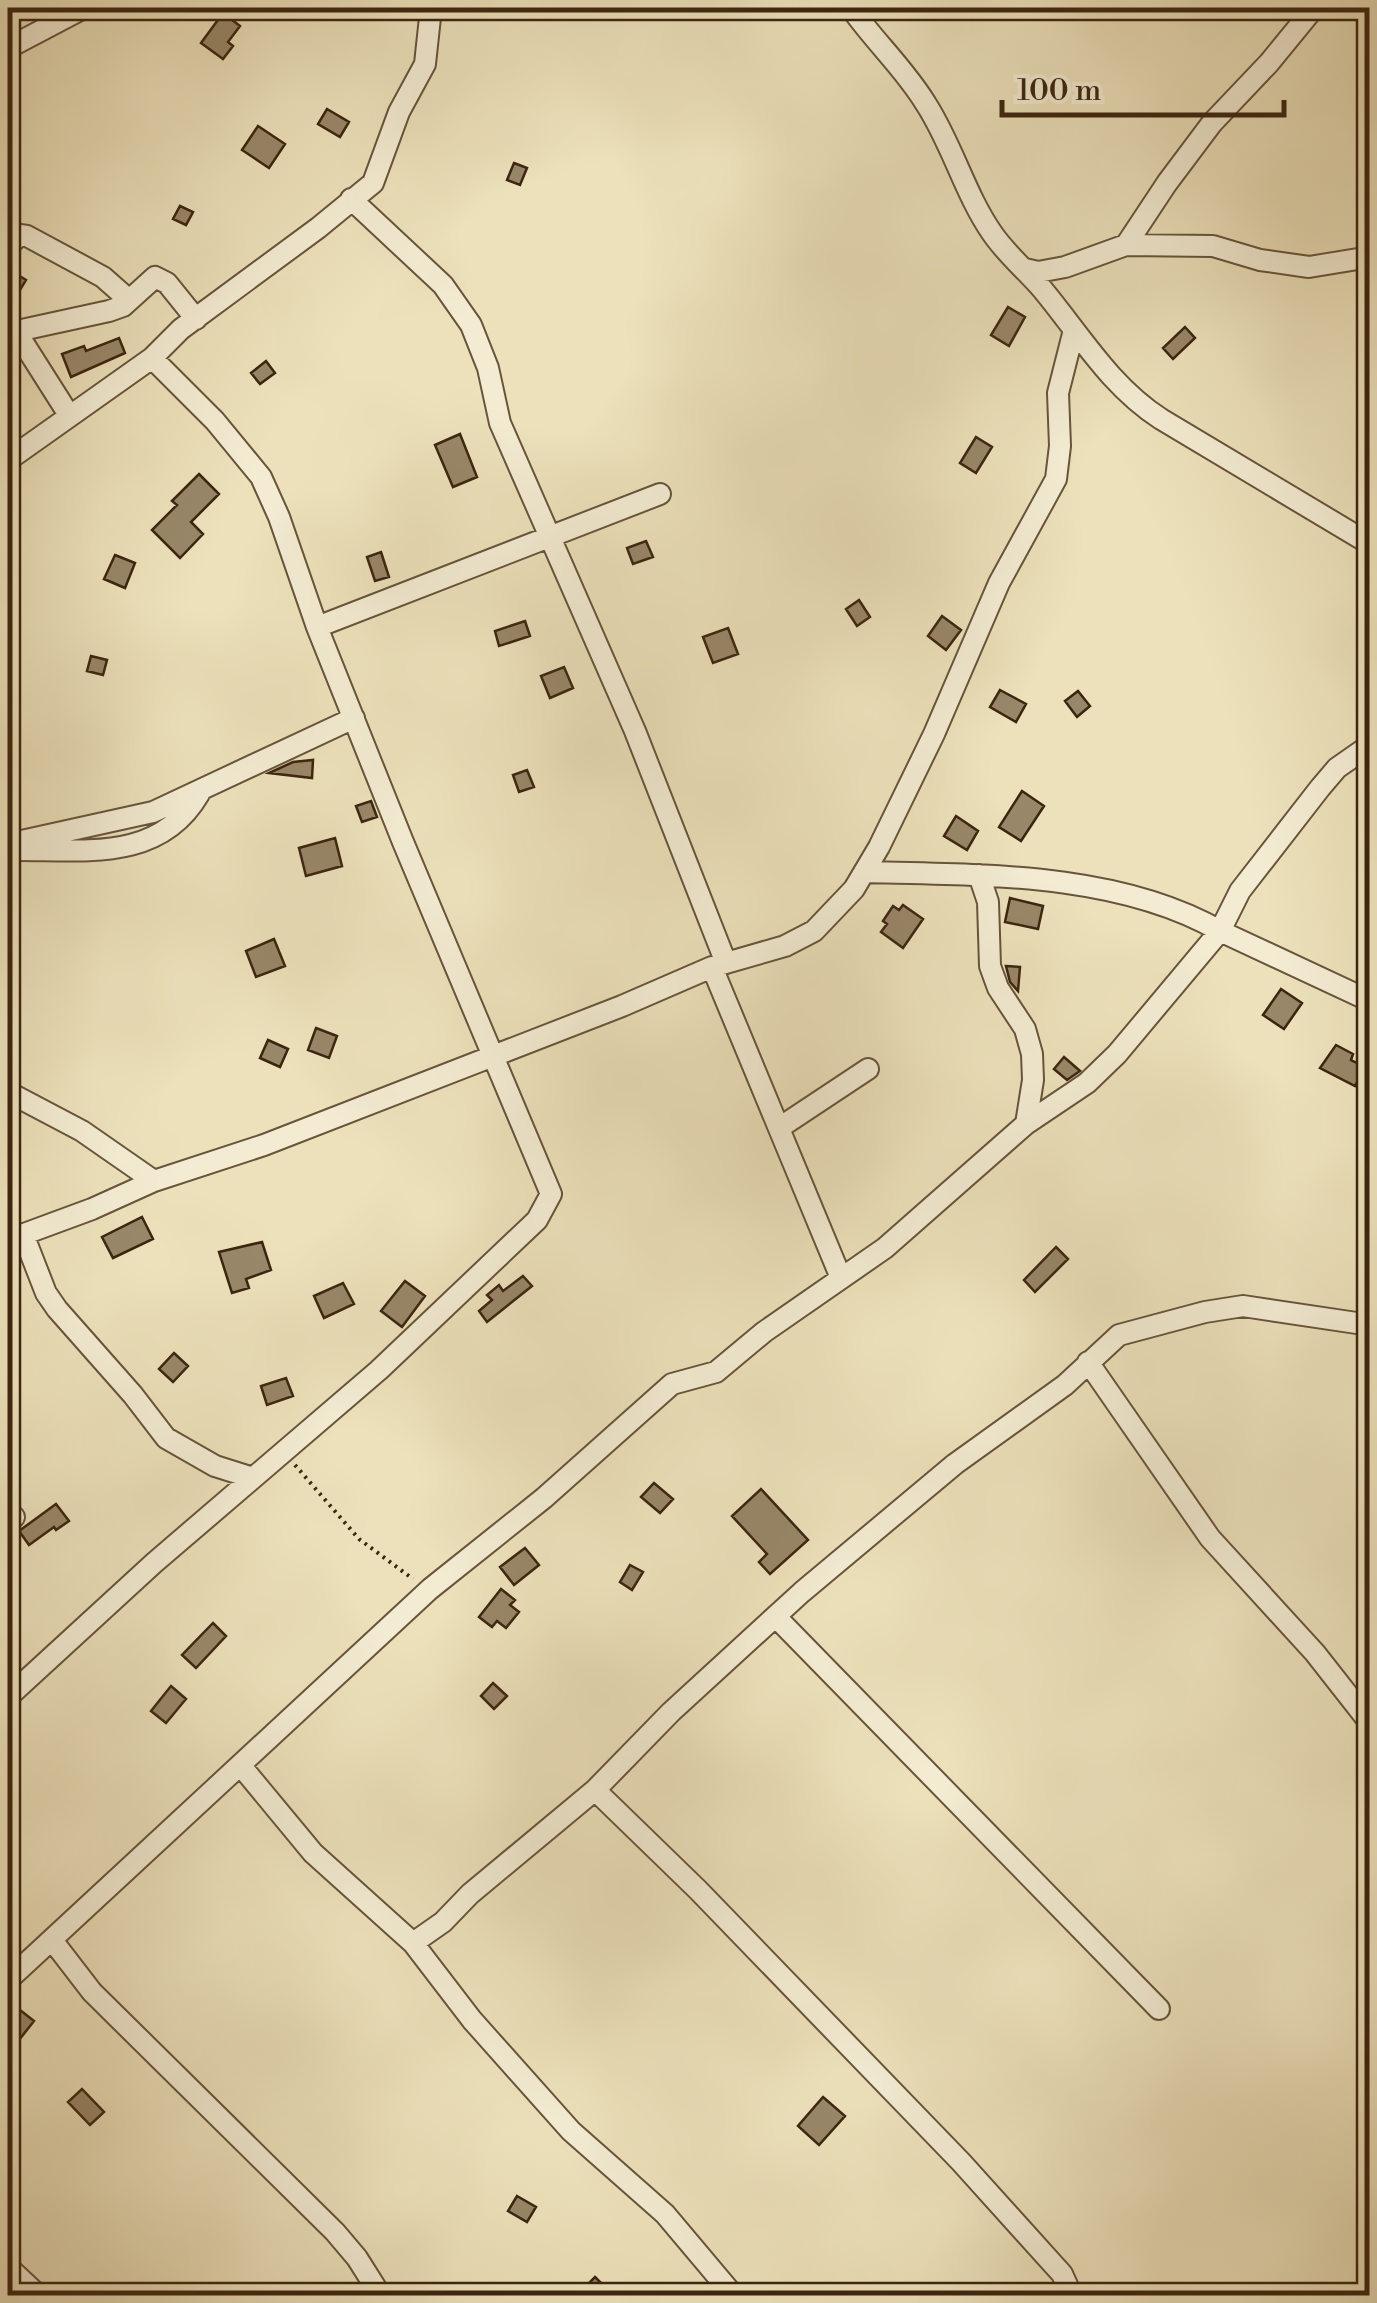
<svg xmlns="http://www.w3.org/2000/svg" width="1377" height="2303" viewBox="0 0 1377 2303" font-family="'Libre Bodoni',serif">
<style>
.building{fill:#988769;stroke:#3c2510;stroke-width:2.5}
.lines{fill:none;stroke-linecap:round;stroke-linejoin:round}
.minor-casing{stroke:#68543b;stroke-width:24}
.path{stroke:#3c2510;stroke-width:4;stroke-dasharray:2.5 5;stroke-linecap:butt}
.minor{stroke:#f3ecd3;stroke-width:20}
</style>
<rect width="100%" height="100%" fill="#ece1bb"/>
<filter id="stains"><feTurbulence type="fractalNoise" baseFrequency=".002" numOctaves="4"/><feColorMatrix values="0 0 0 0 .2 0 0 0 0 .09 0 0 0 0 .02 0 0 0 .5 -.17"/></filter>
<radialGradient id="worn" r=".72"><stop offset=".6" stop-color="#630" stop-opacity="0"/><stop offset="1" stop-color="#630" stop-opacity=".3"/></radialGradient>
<path class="building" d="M223,13L240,26L228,42L233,46L223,59L201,43Z
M327,109L349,122L340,137L318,124Z
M258,126L285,144L269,168L242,150Z
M514,163L527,168L520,185L507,180Z
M180,206L193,212L186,225L173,219Z
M8,269L26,280L8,310Z
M1008,307L1025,317L1009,346L991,335Z
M1185,327L1195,338L1173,359L1163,348Z
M119,338L125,353L71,377L62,354L84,346L86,351Z
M266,361L275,373L260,384L251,373Z
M460,434L477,477L453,487L435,445Z
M976,437L992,447L976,473L960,463Z
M199,474L219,494L191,522L203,534L180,558L152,530L177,505L172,501Z
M646,541L653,557L633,564L627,548Z
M381,552L389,577L375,581L367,557Z
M115,555L135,563L125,588L104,579Z
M859,600L870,617L857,626L846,609Z
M942,616L961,630L946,650L928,636Z
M525,621L530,636L499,646L495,631Z
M728,628L738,654L713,663L703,637Z
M91,656L107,660L103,675L87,671Z
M564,667L573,688L550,698L541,676Z
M1000,690L1026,704L1016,722L990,707Z
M1078,691L1090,706L1077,717L1065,701Z
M313,760L312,778L269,773L293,762Z
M527,770L534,787L519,792L513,775Z
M1022,791L1044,806L1021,841L999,827Z
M371,801L377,817L362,822L356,806Z
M956,816L978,831L967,850L944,836Z
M335,838L342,866L306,876L299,848Z
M1010,898L1043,906L1038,929L1005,922Z
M903,905L923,919L903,948L881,932L887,924L883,921L893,906L899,910Z
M274,939L285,966L256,977L246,951Z
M1006,966L1020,967L1018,991L1010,982Z
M1281,989L1302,1003L1284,1029L1263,1015Z
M316,1028L337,1036L329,1058L308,1050Z
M268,1040L288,1049L280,1067L260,1058Z
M1336,1045L1353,1054L1351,1060L1365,1067L1355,1086L1320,1068Z
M1064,1057L1080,1071L1067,1080L1054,1069Z
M142,1217L153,1239L113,1258L102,1237Z
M262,1242L271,1270L246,1279L249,1288L232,1293L219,1252Z
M1056,1247L1068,1259L1035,1292L1024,1280Z
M523,1276L532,1286L487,1322L479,1311L492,1300L487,1295L499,1285L503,1291Z
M405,1281L425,1296L402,1327L381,1311Z
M343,1283L354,1304L324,1318L314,1296Z
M174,1353L188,1366L173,1382L159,1369Z
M286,1378L293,1396L267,1405L261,1386Z
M654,1483L673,1499L660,1513L641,1497Z
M761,1489L808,1540L770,1574L759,1562L767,1554L732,1516Z
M56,1504L69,1521L56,1530L54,1527L29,1545L19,1531Z
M525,1548L539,1565L514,1585L500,1567Z
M630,1565L643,1572L632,1590L620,1582Z
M501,1589L515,1600L510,1605L519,1612L506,1628L497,1621L492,1627L479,1617Z
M213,1623L226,1636L196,1668L182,1655Z
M493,1683L507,1696L494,1709L481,1696Z
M171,1686L186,1699L166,1723L151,1711Z
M20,2010L34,2021L8,2054V2026Z
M82,2089L104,2112L90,2125L68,2102Z
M823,2097L845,2116L819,2145L798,2126Z
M517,2196L536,2207L527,2222L508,2211Z
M595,2277L614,2296H576Z"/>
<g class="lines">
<g class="minor-casing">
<path id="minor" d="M851,8C874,41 905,69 926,104C952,144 965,194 992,233C1007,255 1026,270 1043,290C1081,336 1110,386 1161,419L1370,544
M8,48L84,8
M351,199L443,285L471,325L488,368L500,423L635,731L726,963
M1126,245L1167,183L1212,123L1269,63L1314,8
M8,246L20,235L27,236L103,277L129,300
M1025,269L1038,272L1065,267L1126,245L1213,246L1260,260L1309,267L1370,257
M8,333L109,311L123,306L155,277L167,283L196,319
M17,333L69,415
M8,460L152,358L181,329L318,228L373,183L399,112L425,64L431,8
M317,627L660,494
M8,844L153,812L354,718
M19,850C87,850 160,861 199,794
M864,872C980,875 1117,872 1220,931L1240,891L1320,788L1337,768L1370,745
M979,875L988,902L990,966L998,988L1025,1029L1032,1054L1033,1080L1026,1124
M712,967L841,1278
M8,1092L82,1131L154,1181
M779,1128L868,1069
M23,1234L46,1293L57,1309L133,1395L166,1438L215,1466L253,1478
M8,1240L92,1209L154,1181L264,1145L622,1006L712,967L785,946L814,931L854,889L879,847L934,734L999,583L1056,479L1060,446L1058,393L1074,330
M1088,1362L1210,1538L1315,1653L1370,1723
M8,1522L14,1517
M776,1617L1159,2009
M8,1697L154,1563L379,1370L537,1220L551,1194L403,842L317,627L279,517L261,477L215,421L152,358
M241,1766L313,1853L413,1943L472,2020L571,2131L665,2214L734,2296
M595,1790L698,1890L961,2162L1062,2274L1072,2296
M52,1940L92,1992L335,2232L357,2258L381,2296
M413,1943L443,1922L470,1894L595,1790L671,1712L802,1592L955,1464L1065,1385L1119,1335L1205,1312L1243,1306L1370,1325
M8,1980L430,1589L544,1498L672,1384L716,1372L764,1332L885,1248L1026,1124L1087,1083L1117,1054L1220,931L1370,1001
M8,2267L39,2296"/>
</g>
<path class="path" d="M295,1465L359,1539L413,1579"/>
<use href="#minor" class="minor"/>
</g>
<rect width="1377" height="2303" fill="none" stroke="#ece1bb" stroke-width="40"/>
<rect x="10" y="10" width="1357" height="2283" fill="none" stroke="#3c2510" stroke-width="5"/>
<rect x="20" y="20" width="1337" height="2263" fill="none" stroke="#3c2510" stroke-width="2.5"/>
<path d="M1002 100v15h282v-15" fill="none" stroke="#3c2510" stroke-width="5"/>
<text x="1017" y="100" font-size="30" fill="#3c2510" stroke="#f3ecd3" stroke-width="8" paint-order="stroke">100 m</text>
<rect width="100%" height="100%" filter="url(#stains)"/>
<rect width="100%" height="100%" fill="url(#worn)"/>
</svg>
